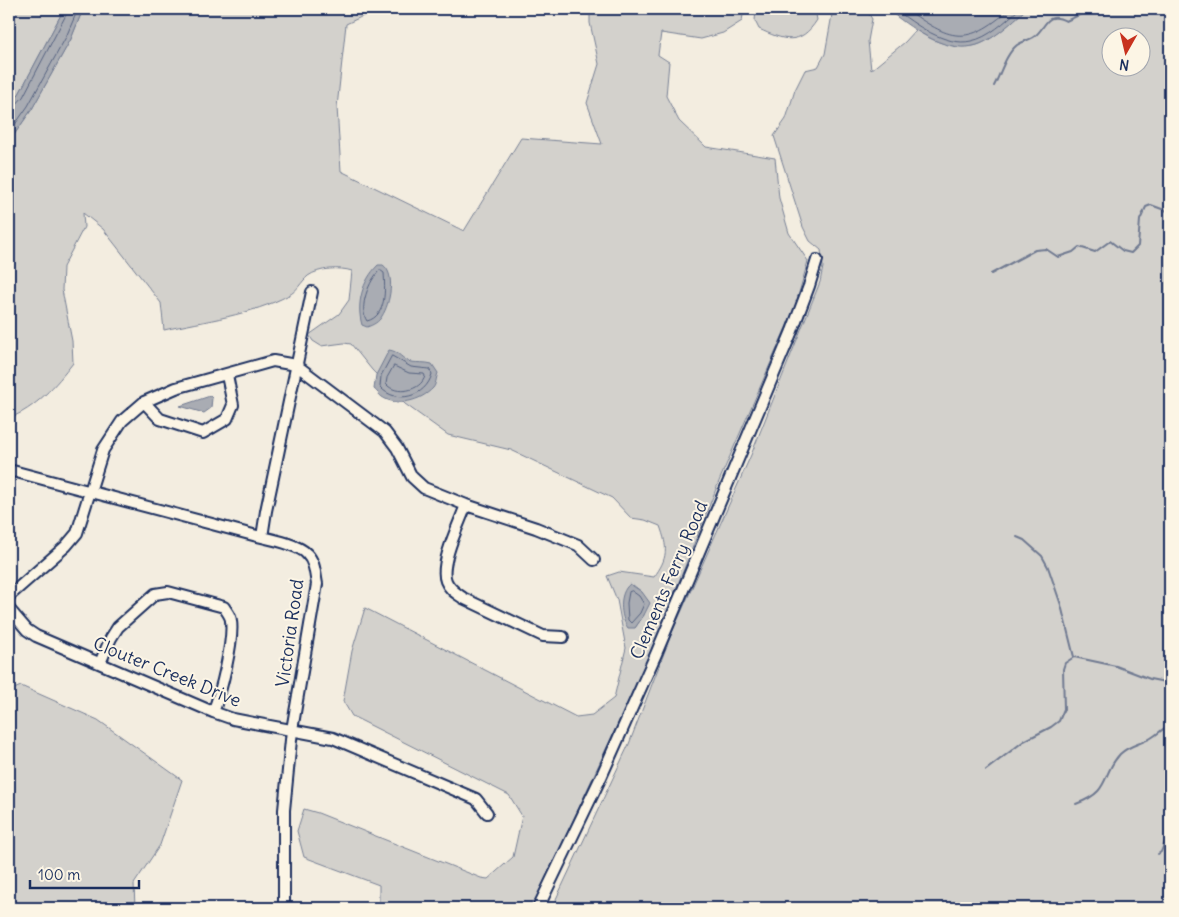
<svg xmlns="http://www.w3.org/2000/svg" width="1179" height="917" viewBox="0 0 1179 917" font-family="Delius,sans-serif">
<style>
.green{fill:#d3d1cc;stroke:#778095;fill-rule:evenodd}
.water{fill:#a9acb3;stroke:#707a91}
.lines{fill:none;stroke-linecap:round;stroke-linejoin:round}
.shore{stroke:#546180;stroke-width:1}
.stream{stroke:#707a91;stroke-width:2}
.minor-casing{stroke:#1b2f5e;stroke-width:14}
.minor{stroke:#fcf5e5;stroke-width:10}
.labels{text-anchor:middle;stroke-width:4;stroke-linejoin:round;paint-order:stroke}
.street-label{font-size:18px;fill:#1b2f5e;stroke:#fcf5e5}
</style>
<rect width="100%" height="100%" fill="#f3ede0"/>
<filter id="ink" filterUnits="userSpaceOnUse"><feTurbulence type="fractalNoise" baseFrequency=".02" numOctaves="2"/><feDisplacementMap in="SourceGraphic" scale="10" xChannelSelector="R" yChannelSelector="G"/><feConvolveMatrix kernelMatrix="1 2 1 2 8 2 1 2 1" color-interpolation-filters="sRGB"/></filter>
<g filter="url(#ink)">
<path class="green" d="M9,9H64L19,94L9,106Z
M83,9H378L346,24L337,107L341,171L464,231L521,138L602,144L587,103L599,64L590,23V9H744L742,21L723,33L701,39L661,33L658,55L669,62L666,96L679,121L706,147L775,158L779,198L789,233L808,261L795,307L720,479L650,654L538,896L528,908H379V885L304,857L297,831L304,809L318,813L481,878L488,879L513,857L522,816L509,795L352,716L343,701L352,651L365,608L576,717L592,715L614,698L626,648L617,600L607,576L619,572L654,577C668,558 668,548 660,526L645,520L631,518L612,498L511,450L448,435L405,404L372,370L351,344L344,343L321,346L313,341L309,335L339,314L349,300L352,271C340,267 319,268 308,276C301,282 297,291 289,295C252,315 204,321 164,330L161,303L103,229L83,213L84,227L63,267L62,290L72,341L73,363C56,385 35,409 9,418V142L32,109L71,39ZM633,585L642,592L644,615L635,628Z
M756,9H815L817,20C800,47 783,40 759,29L755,21Z
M833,9H866L872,19L868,41L871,70L905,42L916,30C932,41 952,49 972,46C988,45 1014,20 1026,9H1170V908H578L573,903L565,905L557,904L556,899L629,744L671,635L751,455L820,282L823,267L821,250L810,241L803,227L774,136L786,119L795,90L805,70L818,67L825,54ZM1112,38H1142V68H1112Z
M21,686L98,720L182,780L160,845L134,884L135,908H9V691Z"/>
<path class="water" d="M64,9H83L71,39L32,109L9,142V106L19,94Z
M887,9H933L963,12L971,9H1026C1012,22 992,42 973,46C944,53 908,26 887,9Z
M378,265H383C396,274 390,304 382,316C379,322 373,325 367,327L362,325C356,304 362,281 378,265Z
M389,350C399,351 402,360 411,362C418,363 425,362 432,364L438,373C436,378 436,385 433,388C421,401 397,407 382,397C379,395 377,391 374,389L376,375Z
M210,396L212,398L211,408L204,413L180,406Z
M630,584L642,592L650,603L644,615L635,628H628C620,617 618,593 630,584Z"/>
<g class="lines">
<path class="shore" d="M895,9C914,24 946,47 971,41C988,38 1006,21 1019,9
M906,9C950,40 966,48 1010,9
M9,109L14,107L23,97L67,13L68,9
M9,133L28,106L66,37L78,9
M380,270L384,273C385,289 387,316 367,321C358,308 369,280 380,270Z
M392,356L411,367L429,369L432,374C426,397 396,405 380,387L381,376Z
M394,366L409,373L424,374L425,376C421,391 396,396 386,384L387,378Z
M632,591L639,596L644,604L640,613L631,623L628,620L627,603L629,592Z"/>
<path class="stream" d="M994,86C1001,73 1005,55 1017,45C1023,41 1030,40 1035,36C1047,26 1046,11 1066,21L1092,9
M991,274L1035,250L1046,249L1058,257L1073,252L1079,247L1095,252L1110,241L1123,251L1131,253L1138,246L1140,220L1146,207L1151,205L1170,212
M1167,406L1170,404
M1017,537L1024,540L1042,556L1048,567L1061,605L1074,657
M986,770L1024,741L1051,727L1059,721L1064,709L1063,669L1065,663L1074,657L1116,666L1150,679L1170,683
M1076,804C1112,791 1100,776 1120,754C1129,745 1141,744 1151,738C1158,734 1163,728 1170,725
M1158,854L1161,852L1170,829"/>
<g class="minor-casing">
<path id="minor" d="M144,402L160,419L203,433L227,419L233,405L227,375
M9,470L257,536C270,539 298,544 307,554C315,562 315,574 317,584L292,730L284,810V908
M466,505C460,522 439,564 446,581C449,589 456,593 463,598L543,636L563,637
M262,537L266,511L312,292
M9,596L66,546L77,533L103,450L122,421L144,402L176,388L273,361L296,365L385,432L397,448L412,477L424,488L466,505L536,528L578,545L594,560
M9,609L27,630L36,636L213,712L233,719L333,738L476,799L487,813
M100,663L111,638L118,627L155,594L168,592L224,607C227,612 231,616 231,621C234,640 221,693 213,712
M538,908L602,775L656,654L792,331L809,286L817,260"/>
</g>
<use href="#minor" class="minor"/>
</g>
</g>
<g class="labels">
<g class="street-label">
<text transform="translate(669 580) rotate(-67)" y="6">Clements Ferry Road</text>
<text transform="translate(290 633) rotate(-82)" y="6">Victoria Road</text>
<text transform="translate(167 672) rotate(22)" y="6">Clouter Creek Drive</text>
</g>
</g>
<rect width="1179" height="917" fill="none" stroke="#fcf5e5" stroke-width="30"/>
<rect x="15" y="15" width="1149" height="887" fill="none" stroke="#1b2f5e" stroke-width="2" filter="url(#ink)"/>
<g transform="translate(1126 52) rotate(188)"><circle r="24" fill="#fcf5e5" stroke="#a2a6af"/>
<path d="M0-4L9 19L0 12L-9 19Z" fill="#c8321e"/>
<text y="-8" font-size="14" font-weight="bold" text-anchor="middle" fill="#1b2f5e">N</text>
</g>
<path d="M30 880v8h109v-8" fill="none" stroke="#1b2f5e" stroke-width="2.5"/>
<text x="38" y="880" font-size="15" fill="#1b2f5e" stroke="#fcf5e5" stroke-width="4" paint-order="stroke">100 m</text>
</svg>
